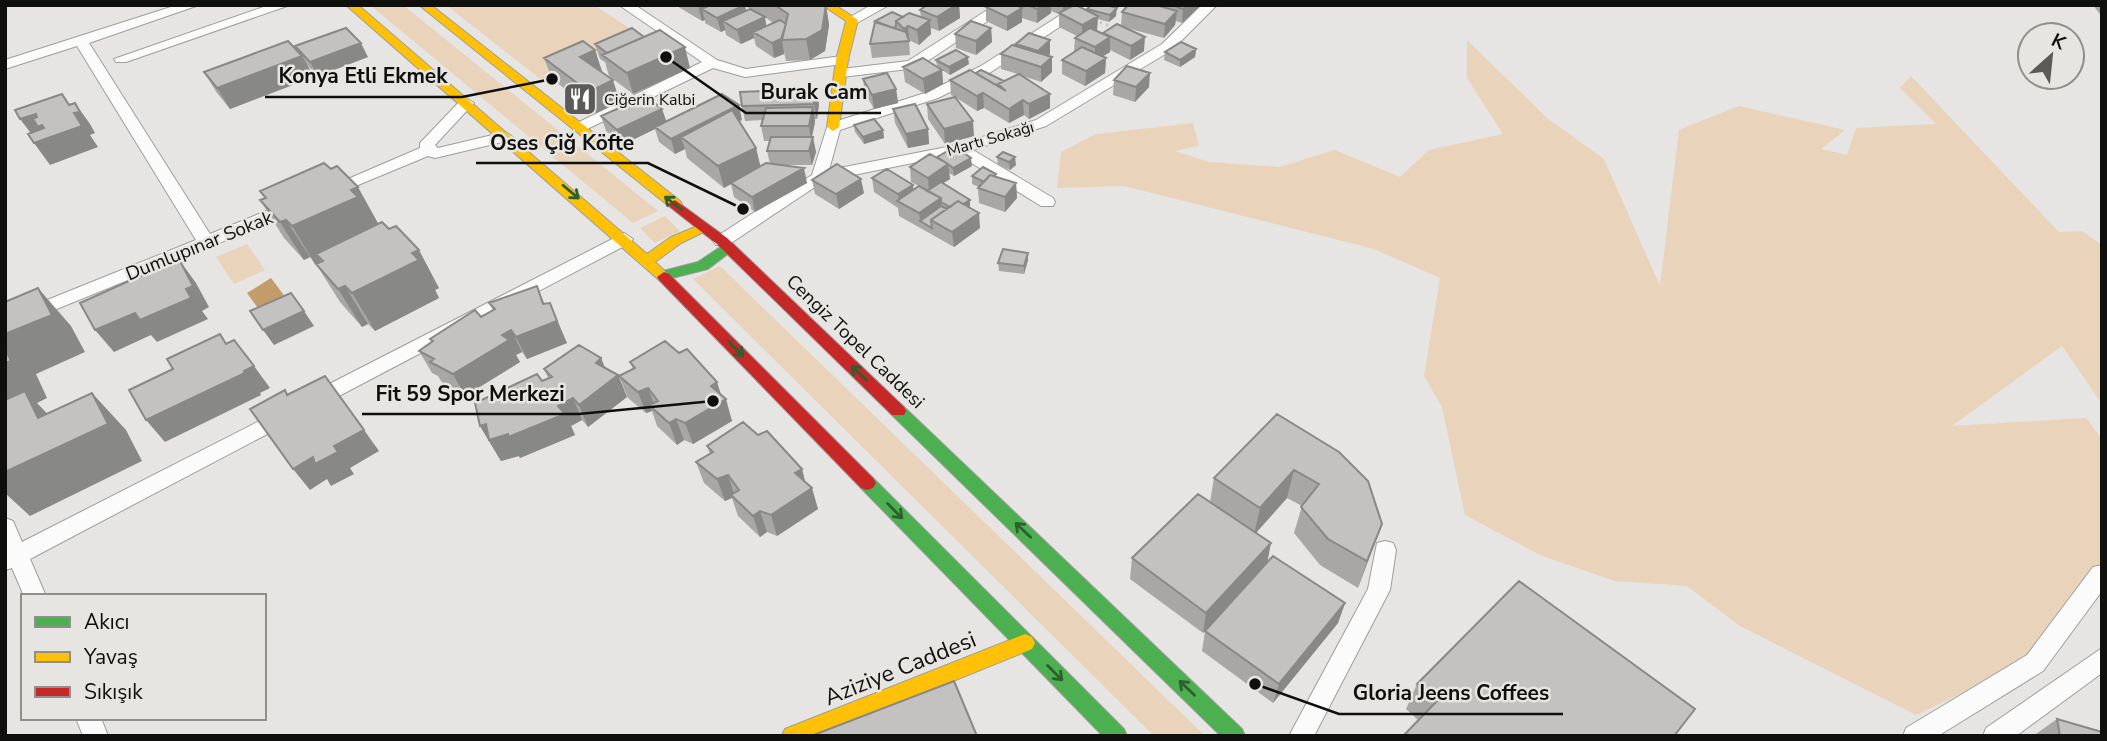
<svg xmlns="http://www.w3.org/2000/svg" width="2107" height="741" viewBox="0 0 2107 741" font-family="'Nunito Sans',sans-serif">
<style>
.green{fill:#e9d3ba}
.water{fill:#c39c69}
.lines{fill:none;stroke-linecap:round;stroke-linejoin:round}
.street-casing{stroke:#9e9e9c;stroke-width:2}
.fast-casing{stroke:#9e9e9c;stroke-width:2}
.slow-casing{stroke:#9e9e9c;stroke-width:2}
.jam-casing{stroke:#9e9e9c;stroke-width:2}
.path{stroke:#c6c5c5;stroke-width:3.5;stroke-dasharray:2 4.5;stroke-linecap:butt}
.street{fill:#fbfbfb;fill-rule:evenodd}
.fast{fill:#4caf50;fill-rule:evenodd}
.slow{fill:#ffc107;fill-rule:evenodd}
.jam{fill:#c62828;fill-rule:evenodd}
.wall{fill:#a8a7a6;fill-rule:evenodd}
.shaded-wall{fill:#888887}
.building{fill:#c3c2c1;stroke:#888887;stroke-width:2}
.oneway{stroke:#2e5f2f}
.labels{text-anchor:middle;stroke-width:5;stroke-linejoin:round;paint-order:stroke}
.far-poi-label{font-size:16px;fill:#0f0f0e;stroke:#e7e5e2;text-anchor:start}
.far-street-label{font-size:16px;fill:#0f0f0e;stroke:#e7e5e2}
.street-label{font-size:19px;fill:#0f0f0e;stroke:#e7e5e2}
.near-street-label{font-size:23px;fill:#0f0f0e;stroke:#e7e5e2}
.leader{fill:none;stroke:#0f0f0e;stroke-width:2.5}
.callout-dot{fill:#0f0f0e;stroke:#e7e5e2;stroke-width:2.5}
.callout-label{font-size:21px;text-anchor:middle;font-weight:bold;fill:#0f0f0e;stroke:#e7e5e2;stroke-width:5;stroke-linejoin:round;paint-order:stroke}
</style>
<rect width="100%" height="100%" fill="#e6e5e3"/>
<path class="green" d="M370,5H403L658,211L633,223Z
M446,5H594L640,35L543,81Z
M1467,40L1547,118L1604,159L1660,286L1679,130L1739,106L1845,130L1821,149L1847,155L1856,128L1936,124L1900,88L1911,76L2059,232L2082,231L2102,245V404L2062,346L1952,426L2086,418L2102,439V567L2031,660L1916,715L1740,626L1687,586L1615,581L1542,556L1465,515L1442,407L1424,376L1440,278L1374,249L1124,186L1057,188L1061,152L1096,134L1193,123L1199,146L1175,151L1209,162L1279,167L1335,150L1400,177L1429,150L1503,134L1467,78Z
M665,216L680,231L655,243L640,228Z
M247,244L265,270L234,284L216,257Z
M720,266L1205,736H1154L693,279Z"/>
<path class="water" d="M271,278L289,302L263,315L247,293Z"/>
<g class="lines">
<g class="street-casing">
<path id="street" d="M177,5H199L89,43L210,234L288,202L294,201L302,206L300,210L5,330V317L196,240L77,46L5,69V60Z
M269,5H290L126,62H116L114,59Z
M619,5H635L717,60L746,69L842,56L849,60L842,64L745,77L713,68L583,131H573V125L702,62Z
M871,5H889L857,23L845,20Z
M995,5H1012L917,68L842,77L835,73L842,69L908,61Z
M1076,5H1093L991,72L938,98L840,130L829,170L957,145L1036,120L1162,44L1202,5H1217L1172,50L1046,126L973,150L1053,198L1055,202L1053,206H1041L957,154L824,181L728,245H716L713,241L716,237L812,175L828,124L928,92L981,66Z
M466,98L474,103L435,145L438,148L505,132L513,137L511,140L435,158L428,156L334,195L328,196L320,191L420,148V143L461,100Z
M624,233L633,239L630,243L318,407H304L301,402L304,397Z
M285,408L292,411L295,416L292,421L30,559L46,596H24L12,568L5,570V518L13,521L22,542Z
M1385,541L1393,543L1396,550L1390,590L1314,736H1289L1368,589L1377,543Z
M2102,565V591L2043,671L1938,736H1903L1906,728L2027,655L2093,567Z
M2102,648V673L2016,736H1983L1986,728Z
M76,718H101L108,736H83Z"/>
</g>
<g class="fast-casing">
<path id="fast" d="M728,242L733,244L735,247L733,250L708,269L664,280L657,275L659,272L698,262Z
M898,405L904,407L1242,729L1245,736H1221L892,415L890,411L892,407Z
M867,476L873,478L1124,729L1127,736H1103L861,488L858,483L861,478Z"/>
</g>
<g class="slow-casing">
<path id="slow" d="M346,5H358L647,254L671,237L700,225L705,223L712,228L681,243L655,262L671,277L664,282L659,280Z
M419,5H431L680,201L682,204L680,207H670Z
M822,5H835L858,20L848,60L839,127L833,131L827,127L836,60L846,21Z
M1025,634L1032,637L1035,643L1032,649L817,736H782L785,729Z"/>
</g>
<g class="jam-casing">
<path id="jam" d="M675,200L727,238L904,407L906,411L904,415H892L717,244L670,207L668,204Z
M664,272L669,274L873,478L876,483L873,488L867,490L861,488L659,280L657,277Z"/>
</g>
<path class="path" d="M1094,20L1118,29"/>
<use href="#street" class="street"/>
<use href="#fast" class="fast"/>
<use href="#slow" class="slow"/>
<use href="#jam" class="jam"/>
</g>
<path class="wall" d="M675,5H826L829,25L825,51L810,60L786,61L784,52V54L774,58L756,46L754,38L741,44L726,35L725,30L721,32L705,23V20L702,21ZM745,6L765,17L746,10ZM765,17L773,23L766,26Z
M927,5H959L960,18L939,31L931,28V34L919,45L909,40L910,55L872,58L870,44L875,21L903,17H921L920,10Z
M988,5H1076L1087,11V9L1116,16L1109,22L1098,19L1097,30L1096,31L1103,34V33L1121,26L1122,12L1126,8L1119,5H1199V7L1182,23L1176,21L1175,25L1164,38L1123,27L1144,51L1130,60L1110,50V52L1102,57L1106,58L1105,73L1085,86L1062,74V60L1074,52L1075,38L1077,36L1059,27V14L1051,11V13L1037,23L1022,18V22L1007,31L986,21V7Z
M2093,5H2102V17Z
M991,28L992,42L976,55L956,48L955,34Z
M644,37L690,68L633,94L609,76L605,62L600,59L595,44Z
M1016,44L1050,54L1048,56L1052,72L1041,82L1020,75L1050,108L1029,119L1024,115L1009,123L984,108L977,111L955,97L974,136L945,144L928,119L927,104L955,97L951,95L950,80L976,73L1004,81L1018,74L1001,69V54L1016,46Z
M295,46L368,57L318,76L307,65L314,77L230,109L217,93L204,72L298,52Z
M1196,49L1195,57L1180,67L1164,60L1165,52Z
M544,58L602,71L620,102L596,113L552,79Z
M936,60L969,64L950,75L942,70L943,84L925,94L905,82L903,67L937,66Z
M863,79L896,89L898,103L874,109L865,93Z
M1114,80L1149,87L1135,102L1113,95Z
M819,104L817,119H815V122L812,137L816,152L812,165H785L807,183L755,212L734,197L731,184L724,188L687,158L685,149L675,154L659,142L655,129L622,145L606,131L601,116L662,109L666,122L742,120L739,121L756,148L760,166L770,164L767,151L770,141H764L761,126L762,120L745,121L742,106Z
M893,109L928,129L929,144L908,148L895,123Z
M854,125L883,130L884,138L864,144L855,132Z
M997,157L1016,165L1010,170L998,165Z
M937,158L972,166L954,176L949,173L950,179L943,183L970,207L980,228L954,247L899,216L898,208L874,192L872,178L914,190L919,186L911,182L910,167Z
M972,176L997,177L1016,183L1017,198L1005,212L979,203L978,188L979,187L972,184Z
M812,180L864,193L839,209L815,194Z
M260,191L378,224L439,288L435,290L439,298L375,331L368,324L362,327L340,302L316,264L321,262L315,264L310,257L304,260L284,238L260,200L265,198Z
M1028,253V260L1024,274L999,271L998,263Z
M537,286L544,304L567,343L527,359L522,352L516,355L520,362L465,396L443,384L438,376L432,373L419,351L431,342L430,339L493,310L489,303Z
M601,358L605,368L618,375L627,397L588,427L582,420L571,426L575,435L520,458L519,456L501,461L480,426L542,381L548,378L544,369Z
M630,362L721,395L732,421L693,444L684,440L677,445L657,426L652,411L646,413L628,398L619,376L633,369Z
M1277,414L1382,524L1358,588L1320,565L1294,533L1302,506L1287,498L1256,533L1267,562L1345,603L1338,623L1273,703L1202,651L1205,631L1220,614L1203,633L1130,579L1132,558L1210,502L1214,478Z
M707,446L802,469L805,481L818,509L777,536L767,532L760,537L738,516L732,498L725,501L704,483L696,462L710,454Z
M1417,684L1674,736H1403L1418,720L1406,709Z
M2057,719L2102,736H2033Z"/>
<path class="shaded-wall" d="M698,5H737L702,9L705,20L702,21Z
M745,5L748,20L723,21L725,30L721,32L717,18Z
M826,5L829,25L825,51L810,60L806,39Z
M956,5H959L960,18L939,31L937,17Z
M1042,5H1051V13L1037,23V9Z
M1063,5H1076L1063,16Z
M1187,5H1199V7L1182,23L1183,9Z
M1022,8V22L1007,31V17Z
M1117,8L1116,16L1109,22L1110,15Z
M1177,11L1175,25L1164,38L1165,24Z
M1098,16L1097,30L1082,39V25Z
M765,17L767,32H753L754,38L741,44L737,30Z
M930,20L931,34L919,45L917,30Z
M786,24L782,40L784,54L774,58L772,43Z
M908,26L909,40L905,41L904,29Z
M991,28L992,42L976,55V41Z
M1110,37V52L1095,61V47Z
M1145,37L1144,51L1130,60L1131,46Z
M1050,40V54L1038,66V51Z
M361,43L368,57L318,76L310,62Z
M685,47L690,68L633,94L627,73Z
M1196,49L1195,57L1180,67V60Z
M595,50L602,71L588,78L580,57Z
M302,56L314,77L230,109L217,88Z
M968,57L969,64L950,75L949,67Z
M1052,57V72L1041,82V67Z
M1106,58L1105,73L1085,86L1086,71Z
M942,70L943,84L925,94L923,79Z
M1150,73L1149,87L1135,102L1136,87Z
M613,80L620,102L596,113L589,92Z
M816,89L819,104L817,119L814,104Z
M896,89L898,103L874,109L872,95Z
M983,93L984,108L977,111V96Z
M62,94L76,113L75,103L90,124L95,133L90,135L98,147L50,165L34,143L37,141L20,119Z
M1050,94V108L1029,119V104Z
M1023,100L1024,115L1009,123V109Z
M739,105L742,120L692,145L681,137L685,149L675,154L671,139Z
M813,107L815,122L811,140L809,126Z
M662,109L667,123L655,127V129L622,145L617,130Z
M973,121L974,136L945,144L944,129Z
M928,129L929,144L908,148L906,134Z
M883,130L884,138L864,144L863,137Z
M813,137L816,152L812,165L809,151Z
M756,148L761,169L731,183V184L724,188L718,166Z
M1015,157L1016,165L1010,170L1009,162Z
M971,158L972,166L954,176L953,168Z
M948,164L950,179L929,192L928,178Z
M804,168L807,183L755,212L752,197Z
M861,179L864,193L839,209L836,194Z
M1016,183L1017,198L1005,212V197Z
M913,185L915,200L899,202L898,194Z
M358,187L379,225L316,254L321,262L315,264L292,226Z
M941,198L942,213L920,221L919,213Z
M970,200V207L954,218V210Z
M979,213L980,228L954,247L952,232Z
M286,220L310,257L304,260L280,222Z
M419,250L439,288L435,290L439,298L375,331L352,293L412,253Z
M1028,253V260L1024,274V266Z
M180,261L196,283L209,307L202,311L208,319L157,342L151,335L114,352L95,330L186,289Z
M345,286L368,324L362,327L338,289Z
M537,286L546,308L550,303L567,343L527,359L516,337L543,304Z
M38,288L71,326L85,352L36,374L47,398L37,403L61,428L92,393L126,430L142,461L30,516L5,493V334Z
M304,311L314,326L274,345L263,330Z
M511,330L522,352L516,355L520,362L465,396L453,374L502,335Z
M601,358L610,380L596,363Z
M254,366L270,388L260,393L261,395L165,442L146,420Z
M618,375L627,397L588,427L579,405Z
M717,382L723,401L726,399L732,421L693,444L685,423L711,386Z
M648,388L656,410L649,405L652,411L646,413L638,392Z
M573,398L582,420L571,426L575,435L520,458L519,456L501,461L480,426L486,424L508,434Z
M676,419L684,440L677,445L669,423Z
M364,430L379,451L350,468L354,474L331,486L327,479L310,490L293,469L313,457Z
M802,469L807,490L795,473Z
M1294,470L1287,498L1254,535L1260,508Z
M728,475L735,497L731,495L732,498L725,501L717,479Z
M812,488L818,509L777,536L771,515Z
M760,511L767,532L760,537L753,516Z
M1382,524L1372,550L1358,588L1367,561Z
M1271,543L1267,564L1203,633L1206,613Z
M1345,603L1338,623L1273,703L1279,684Z"/>
<path class="building" d="M710,5H745L717,18L702,9Z
M775,5H826L822,30L806,39L782,40L788,14Z
M927,5H956L937,17L920,10Z
M988,5H1016L1022,8L1007,17L986,7Z
M1027,5H1042L1037,9Z
M1074,5H1076L1098,16L1082,25L1059,13Z
M1091,5H1106L1117,8L1110,15L1087,9Z
M1128,5H1156L1177,11L1165,24L1122,12Z
M1172,5H1187L1183,9Z
M750,9L765,17L737,30L723,21Z
M892,12L903,17L896,21V26L893,28L875,21Z
M909,13L930,20L917,30L908,26L904,29L896,21Z
M780,20L786,24L781,39L772,43L753,32Z
M971,21L991,28L976,41L955,34Z
M875,22L906,32L909,41L870,44Z
M1117,24L1145,37L1131,46L1103,33Z
M346,28L361,43L310,62L295,46Z
M632,28L644,37L607,53L595,44Z
M1090,28L1110,37L1095,47L1075,38Z
M660,30L685,47L627,73L602,55Z
M1029,33L1050,40L1038,51L1016,44Z
M288,41L302,56L217,88L204,72Z
M583,41L595,50L580,57L613,80L589,92L544,58Z
M1181,42L1196,49L1180,60L1165,52Z
M1012,45L1052,57L1041,67L1001,54Z
M1082,47L1106,58L1086,71L1062,60Z
M956,50L968,57L949,67L936,60Z
M923,58L942,70L923,79L903,67Z
M1127,66L1150,73L1136,87L1114,80Z
M970,70L1006,91L998,84L1019,74L1050,94L1029,104L1023,100L1009,109L983,93L977,96L950,80Z
M981,70L1004,81L998,84V86L976,73Z
M887,73L896,89L872,95L863,79Z
M816,89L814,104L742,106L740,92Z
M62,94L69,105L75,103L80,112L74,113L82,126L34,143L28,134L44,128L42,125L38,127L33,119L37,117L36,114L20,119L15,110Z
M722,94L739,105L671,139L655,127Z
M646,96L662,109L617,130L601,116Z
M955,97L973,121L944,129L927,104Z
M915,104L928,129L906,134L893,109Z
M813,107L809,126H761L766,108Z
M732,110L756,148L718,166L681,137Z
M874,119L883,130L863,137L854,125Z
M771,137H813L809,151H767Z
M955,147L971,158L953,168L948,164L937,157Z
M1003,152L1015,157L1009,162L997,157Z
M930,154L948,164L928,178L910,167Z
M324,163L331,169L337,166L358,187L351,190L358,197L292,226L286,220L280,222L260,200L266,198L260,191Z
M766,163L804,168L752,197L731,183Z
M837,164L861,179L836,194L812,180Z
M983,167L996,174L994,176L990,175L984,182L972,176Z
M887,169L913,185L898,194L872,178Z
M990,175L1016,183L1005,197L978,188Z
M941,182L970,200L963,204L958,201L950,207L941,202V198L927,191Z
M919,186L941,198L919,213L897,201Z
M958,201L979,213L952,232L931,220Z
M941,206L947,209L931,220L932,228L920,221Z
M382,222L389,229L396,226L419,250L412,253L419,260L352,293L345,286L338,289L316,264L323,261L316,254Z
M1003,249L1028,253L1024,266L998,263Z
M180,261L193,286L186,289L191,298L140,320L135,313L95,330L80,303L169,263Z
M537,286L543,304L550,303L557,321L516,337L511,330L502,335L509,340L453,374L430,362L434,359L419,351L433,341L430,339L475,310L481,317L495,309L489,303Z
M38,288L52,315L5,334V302Z
M291,293L304,311L263,330L250,311Z
M220,334L226,344L234,340L254,366L244,371L245,373L146,420L129,390L173,369L167,359Z
M665,341L679,353L687,349L717,382L711,386L726,399L685,423L676,419L669,423L649,405L658,401L648,388L638,392L619,376L635,368L630,362Z
M579,345L601,358L596,363L618,375L579,405L573,398L558,406L565,414L508,437V434L489,440L486,424L480,426L475,403L537,374L542,381L552,377L544,369Z
M5,348L11,361L5,363Z
M325,376L364,430L334,446L338,452L315,464L313,457L293,469L250,409L285,390L287,395Z
M25,391L38,418L92,393L108,424L5,472V400Z
M1277,414L1339,452L1368,481L1382,524L1367,561L1328,539L1301,507L1319,484L1294,470L1260,508L1214,478Z
M743,422L758,435L767,431L802,469L795,473L812,488L771,515L760,511L753,516L731,495L739,490L728,475L717,479L696,462L713,452L707,446Z
M1198,494L1271,543L1206,613L1132,558Z
M1273,556L1345,603L1279,684L1205,631Z
M1519,581L1695,709L1674,736H1405L1404,735L1437,701L1417,684Z
M954,681L977,736H811Z
M2057,719L2102,732V736H2060Z"/>
<defs><path id="oneway-shaft" d="M-6 0H5M1.5-3L5.5 0L1.5 3" fill="none" stroke-width="1.6" stroke-linecap="round" stroke-linejoin="round" transform="scale(1.75)"/></defs>
<g class="oneway">
<use href="#oneway-shaft" transform="translate(571 192) rotate(40)"/>
<use href="#oneway-shaft" transform="translate(673 203) rotate(-142)"/>
<use href="#oneway-shaft" transform="translate(736 349) rotate(45)"/>
<use href="#oneway-shaft" transform="translate(859 373) rotate(-136)"/>
<use href="#oneway-shaft" transform="translate(895 511) rotate(45)"/>
<use href="#oneway-shaft" transform="translate(1023 530) rotate(-136)"/>
<use href="#oneway-shaft" transform="translate(1055 673) rotate(45)"/>
<use href="#oneway-shaft" transform="translate(1187 688) rotate(-136)"/>
</g>
<defs>
<g id="restaurant-square" transform="scale(1.75)"><rect x="-9" y="-9" width="18" height="18" rx="4" fill="#5a5a59" stroke="#e7e5e2"/><path d="M-5-6h1v4h1v-4h1v4h1v-4h1v5L-1.5 .5V6h-2V.5L-5-1ZM5-6V6H3V1.5H1.5Q1.5-4 5-6Z" fill="#fff"/></g>
</defs>
<g fill-rule="evenodd">
<use href="#restaurant-square" x="580" y="99"/>
</g>
<g class="labels">
<g class="far-poi-label">
<text x="604" y="105">Ciğerin Kalbi</text>
</g>
<g class="far-street-label">
<text transform="translate(990 138) rotate(-16)" y="6">Martı Sokağı</text>
</g>
<g class="street-label">
<text transform="translate(199 245) rotate(-22)" y="7">Dumlupınar Sokak</text>
<text transform="translate(856 341) rotate(44)" y="7">Cengiz Topel Caddesi</text>
</g>
<g class="near-street-label">
<text transform="translate(900 668) rotate(-22)" y="8">Aziziye Caddesi</text>
</g>
</g>
<path class="leader" d="M552 79L462 97H265M666 57L746 113H881M743 209L648 163H476M713 401L579 414H362M1255 684L1339 714H1563"/>
<g class="callout-dot">
<circle cx="552" cy="79" r="7"/>
<circle cx="666" cy="57" r="7"/>
<circle cx="743" cy="209" r="7"/>
<circle cx="713" cy="401" r="7"/>
<circle cx="1255" cy="684" r="7"/>
</g>
<g class="callout-label">
<text x="363" y="83">Konya Etli Ekmek</text>
<text x="814" y="99">Burak Cam</text>
<text x="562" y="150">Oses Çiğ Köfte</text>
<text x="470" y="401">Fit 59 Spor Merkezi</text>
<text x="1451" y="700">Gloria Jeens Coffees</text>
</g>
<rect width="2107" height="741" fill="none" stroke="#0f0f0e" stroke-width="14"/>
<rect x="21" y="594" width="245" height="126" fill="#e7e5e2" stroke="#918f8d" stroke-width="2"/>
<rect x="35" y="617" width="35" height="10" fill="#4caf50" stroke="#918f8d" stroke-width="2"/>
<text x="84" y="629" font-size="21" fill="#0f0f0e">Akıcı</text>
<rect x="35" y="652" width="35" height="10" fill="#ffc107" stroke="#918f8d" stroke-width="2"/>
<text x="84" y="664" font-size="21" fill="#0f0f0e">Yavaş</text>
<rect x="35" y="687" width="35" height="10" fill="#c62828" stroke="#918f8d" stroke-width="2"/>
<text x="84" y="699" font-size="21" fill="#0f0f0e">Sıkışık</text>
<g transform="translate(2051 56) rotate(27)"><circle r="33" fill="#e7e5e2" stroke="#918f8d" stroke-width="2"/>
<path d="M0-5L12 26L0 18L-12 26Z" fill="#5a5a59"/>
<text y="-10" font-size="19" font-weight="bold" text-anchor="middle" fill="#0f0f0e">K</text>
</g>
</svg>
